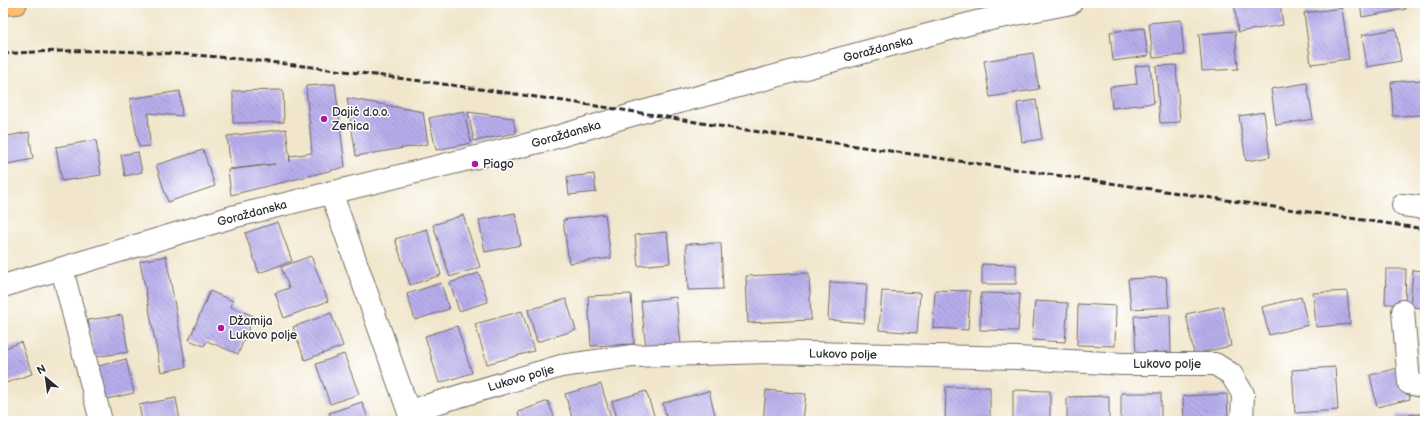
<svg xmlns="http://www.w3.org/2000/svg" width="1428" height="424" viewBox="0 0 1428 424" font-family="'Balsamiq Sans',sans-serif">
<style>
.building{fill:url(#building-back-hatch)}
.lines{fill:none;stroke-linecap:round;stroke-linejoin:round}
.minor-casing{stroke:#706c63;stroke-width:24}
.highway-casing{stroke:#706c63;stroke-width:24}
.minor{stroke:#fff;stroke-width:22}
.highway{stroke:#febc70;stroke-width:22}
.rail{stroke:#2b2b2b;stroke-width:3;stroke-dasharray:6 3;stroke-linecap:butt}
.poi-dot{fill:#b5179e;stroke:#fff;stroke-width:1.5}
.labels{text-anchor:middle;stroke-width:3;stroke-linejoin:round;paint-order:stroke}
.street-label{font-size:12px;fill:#2b2b2b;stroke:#fff}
.poi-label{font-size:12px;fill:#2b2b2b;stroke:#fff;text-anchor:start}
</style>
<defs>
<pattern id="building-back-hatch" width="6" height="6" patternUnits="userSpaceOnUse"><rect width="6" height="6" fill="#b7adec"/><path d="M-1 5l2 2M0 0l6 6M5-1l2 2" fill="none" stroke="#958dbf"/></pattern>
</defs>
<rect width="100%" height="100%" fill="#fff"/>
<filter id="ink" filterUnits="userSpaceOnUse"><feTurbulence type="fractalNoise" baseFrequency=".025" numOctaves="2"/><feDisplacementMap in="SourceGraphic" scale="8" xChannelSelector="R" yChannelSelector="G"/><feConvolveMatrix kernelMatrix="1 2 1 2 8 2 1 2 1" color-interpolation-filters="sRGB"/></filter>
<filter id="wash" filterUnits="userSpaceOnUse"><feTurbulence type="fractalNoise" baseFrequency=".012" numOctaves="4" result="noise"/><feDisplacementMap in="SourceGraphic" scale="16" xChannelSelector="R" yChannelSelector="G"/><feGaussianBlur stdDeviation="0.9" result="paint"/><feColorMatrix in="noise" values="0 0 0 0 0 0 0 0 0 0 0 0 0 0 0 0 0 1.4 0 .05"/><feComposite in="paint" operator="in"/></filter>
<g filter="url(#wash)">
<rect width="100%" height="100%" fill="#f1e6cb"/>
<g id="blocks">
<path class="building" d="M1234,3H1280L1283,25L1238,32Z
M1360,3H1405L1406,9L1362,17Z
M1342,8L1349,59L1311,64L1304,13Z
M1181,20L1184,55L1153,58L1149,23Z
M1144,28L1148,56L1113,61L1110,32Z
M1396,29L1401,61L1367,67L1362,35Z
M1235,31L1238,69L1202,71L1199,34Z
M1033,53L1039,89L990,97L984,61Z
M1150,65L1154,103L1112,108L1110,87L1137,84L1135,66Z
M1176,65L1180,122L1160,123L1156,66Z
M1425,80V115L1393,116L1391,82Z
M1307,83L1313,119L1276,125L1271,89Z
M335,84L345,167L231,195L228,170L275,164L231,169L227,136L286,129L290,162V156L312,153L306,86Z
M283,90L284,122L233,123V91Z
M180,91L182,116L148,113L150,146L139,147L130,99Z
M347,98L423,112L428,144L356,156Z
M1036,100L1042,139L1022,142L1017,103Z
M464,111L471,143L436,150L429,118Z
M468,112L513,118L516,133L474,141Z
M1264,112L1270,157L1246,161L1239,116Z
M29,132L33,159L3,165V137Z
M96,140L101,175L62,181L56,147Z
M203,150L215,186L168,202L156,165Z
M138,152L142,172L125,176L121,155Z
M594,174L596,192L569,195L567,177Z
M515,213L521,245L485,252L479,220Z
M605,214L611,258L569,263L563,220Z
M463,215L480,267L450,277L433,225Z
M278,222L292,261L259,273L245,233Z
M427,229L441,275L410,285L395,239Z
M667,232L670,263L638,266L635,235Z
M721,243L723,289L688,290L686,244Z
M166,256L186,367L161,372L140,261Z
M311,256L328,301L284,318L275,293L289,288L281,267Z
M982,264L1016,265V284H982Z
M1386,269H1406L1405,304H1385Z
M1413,270L1425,271L1424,308L1410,307Z
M479,273L488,302L459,311L450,283Z
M809,273L811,320L748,323L746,276Z
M1166,277L1169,307L1131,309L1128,279Z
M830,282L867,284L864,323L828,320Z
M441,283L449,309L415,320L407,294Z
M935,290L970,291L968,330L933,328Z
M210,291L233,301L231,307L254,316L238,354L207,341L204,346L189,340Z
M882,291L920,293L917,333L879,330Z
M1347,291L1350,324L1316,327L1313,293Z
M981,293L1020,294L1018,331L980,330Z
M631,294L634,344L591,346L588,296Z
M676,297L681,345L646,349L641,301Z
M1301,297L1308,325L1269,335L1262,307Z
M566,299L576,330L537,342L528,310Z
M1035,301L1068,303L1065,342L1032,340Z
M1078,304L1116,306L1115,346L1077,345Z
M1223,306L1231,346L1194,354L1186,314Z
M522,311L534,351L487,364L475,324Z
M331,313L343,346L305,360L293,327Z
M122,315L128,352L94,357L88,320Z
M1170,315L1171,352L1136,353L1134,316Z
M457,326L472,373L439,383L425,336Z
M21,342L32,374L3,384V349Z
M344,354L359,394L330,404L316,364Z
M126,359L134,393L102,400L95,367Z
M1335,367L1338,410L1295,413L1292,370Z
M1402,367L1410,399L1377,407L1370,375Z
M601,384L612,421H573L565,394Z
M946,387H990V421H945Z
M766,390L806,394L803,421H763Z
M1013,390L1050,391V421H1013Z
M646,391L656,421H618L612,401Z
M709,391L716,419L707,421H667L663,403Z
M1121,393H1161V421H1121Z
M1227,394L1228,421H1184L1183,396Z
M1109,396V421H1067V397Z
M176,398L180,421H142L139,405Z
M548,401L556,421H521L518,412Z
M362,402L369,421H332L329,413Z
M1425,414V421H1396V415Z"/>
</g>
</g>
<g filter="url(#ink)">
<use href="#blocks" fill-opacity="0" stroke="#706c63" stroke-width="1"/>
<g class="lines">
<g class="minor-casing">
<path id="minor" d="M331,192L412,421
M1403,205L1425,208
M62,269L101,421
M3,286L232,217L546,140L642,112L976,22L1071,3
M1403,311L1409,383L1425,387
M409,411L561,366L632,356L769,352L1017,358L1123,364H1215L1231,374L1243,394L1242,421"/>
</g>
<g class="highway-casing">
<path id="highway" d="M3,4L16,3"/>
</g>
<use href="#minor" class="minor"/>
<use href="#highway" class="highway"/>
<path class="rail" d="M3,54C127,44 252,59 375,75C490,90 605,106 719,126L1425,229"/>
</g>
</g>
<g class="poi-dot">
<circle cx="324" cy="119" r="4"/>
<circle cx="475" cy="164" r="4"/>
<circle cx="221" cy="328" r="4"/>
</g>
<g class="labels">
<g class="street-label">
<text transform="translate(878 49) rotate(-15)" y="4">Goraždanska</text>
<text transform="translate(566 134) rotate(-16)" y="4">Goraždanska</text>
<text transform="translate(252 213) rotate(-15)" y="4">Goraždanska</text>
<text transform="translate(843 354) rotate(1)" y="4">Lukovo polje</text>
<text x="1167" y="368">Lukovo polje</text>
<text transform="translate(521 378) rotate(-16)" y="4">Lukovo polje</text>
</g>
<g class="poi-label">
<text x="332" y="116">Dajić d.o.o.<tspan x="332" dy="14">Zenica</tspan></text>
<text x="483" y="168">Piago</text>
<text x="229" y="325">Džamija<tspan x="229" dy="14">Lukovo polje</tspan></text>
</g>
</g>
<rect width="1428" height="424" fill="none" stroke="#fff" stroke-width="16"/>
<g transform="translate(46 378) rotate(331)" stroke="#ffffff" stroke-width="3" paint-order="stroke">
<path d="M0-3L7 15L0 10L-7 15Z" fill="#2b2b2b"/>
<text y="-6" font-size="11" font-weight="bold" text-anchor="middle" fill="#2b2b2b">N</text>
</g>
</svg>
